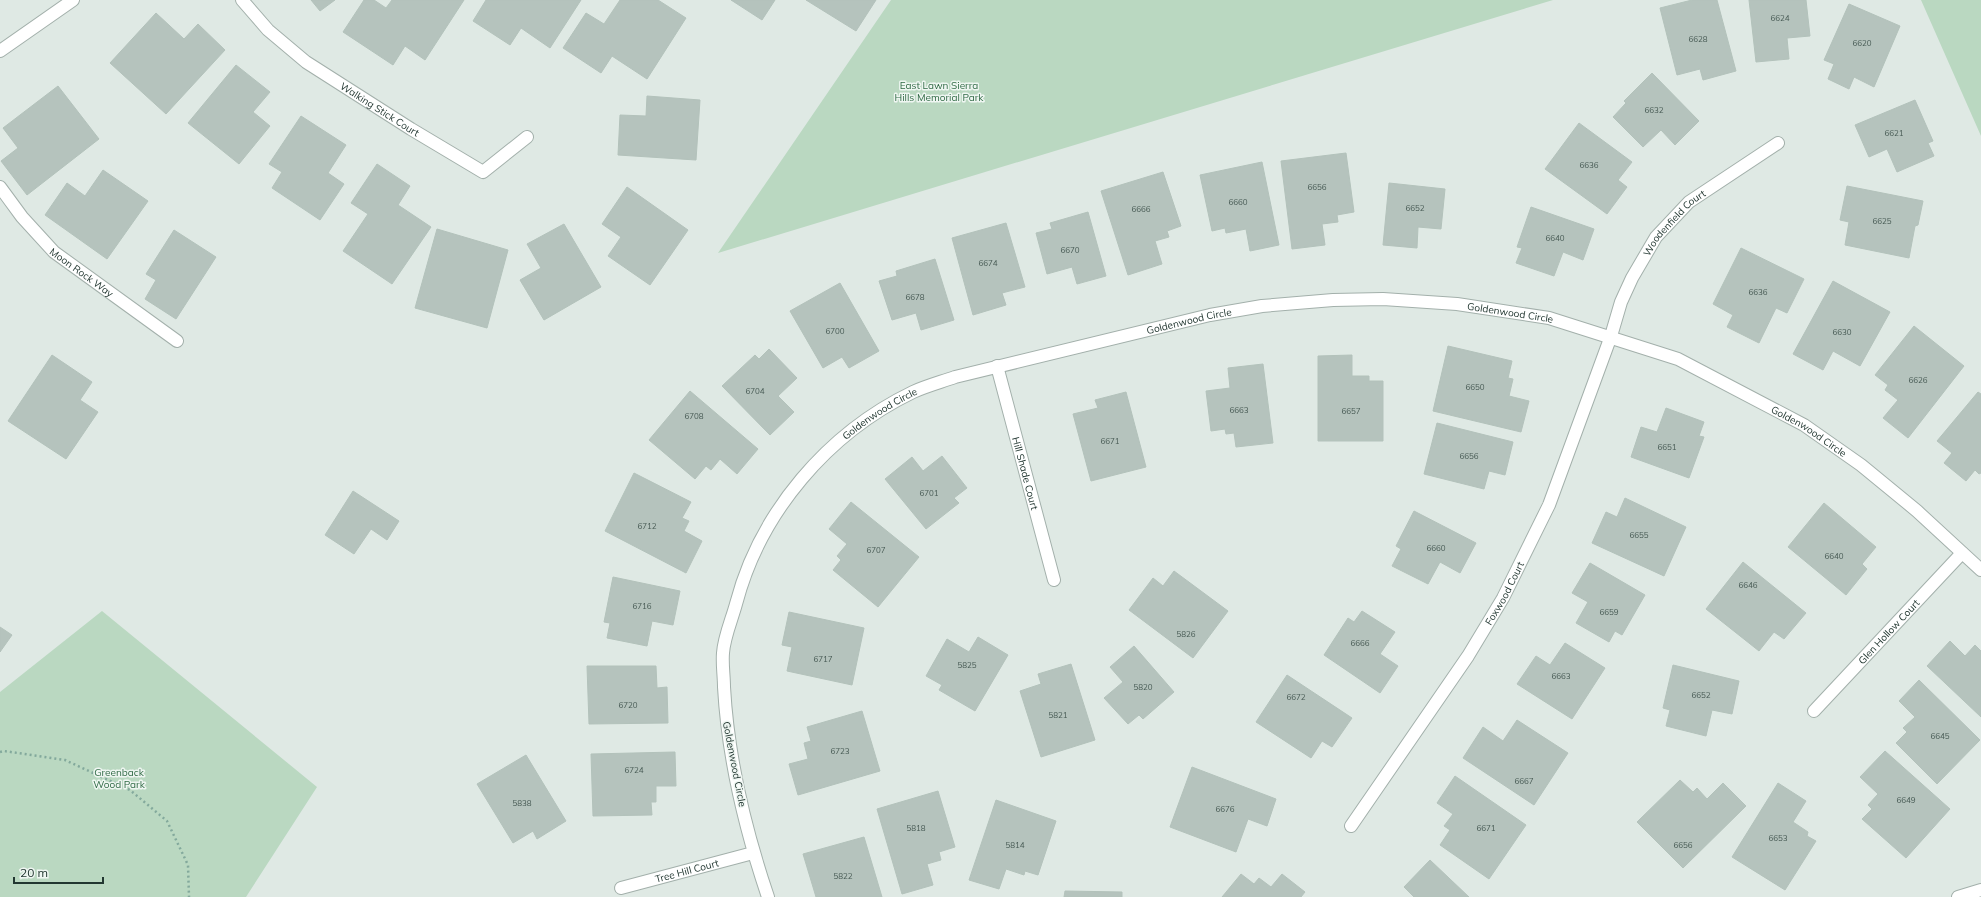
<svg xmlns="http://www.w3.org/2000/svg" width="1981" height="897" viewBox="0 0 1981 897" font-family="Mulish,sans-serif">
<style>
.green{fill:#bad8c1}
.building{fill:#b5c3bd;stroke:#b3c2bb}
.lines{fill:none;stroke-linecap:round;stroke-linejoin:round}
.minor-casing{stroke:#a3b0ab;stroke-width:14}
.path{stroke:#83a99c;stroke-width:2.5;stroke-dasharray:2 3;stroke-linecap:butt}
.minor{stroke:#fff;stroke-width:12}
.labels{text-anchor:middle;stroke-width:3;stroke-linejoin:round;paint-order:stroke}
.number-label{font-size:8px;fill:#475a54}
.park-label{font-size:10px;fill:#306a45;stroke:#eff6f2}
.street-label{font-size:10px;fill:#223731;stroke:#eff6f2}
</style>
<rect width="100%" height="100%" fill="#dfe9e4"/>
<path class="green" d="M891,0H1553L718,253Z
M1921,0H1981V136Z
M102,611L317,787L246,897H0V692Z"/>
<path class="building" d="M311,0H335L320,11Z
M364,0H374L386,8L392,0H464L425,60L405,46L393,65L343,32Z
M486,0H581L550,48L521,28L510,45L473,21Z
M620,0H658L686,18L647,79L612,56L601,73L563,48L586,13L604,24Z
M731,0H775L762,20Z
M806,0H876L856,31Z
M1692,0H1717L1736,71L1703,80L1700,69L1677,75L1660,8Z
M1749,0H1806L1810,36L1787,38L1789,59L1756,62Z
M1849,4L1900,26L1874,87L1854,77L1849,89L1828,79L1834,64L1824,60Z
M156,13L184,39L198,24L225,50L166,114L110,63Z
M236,65L270,92L253,112L270,126L239,164L188,123Z
M1652,73L1699,121L1675,145L1661,130L1643,147L1613,117L1626,103L1624,101Z
M58,86L99,139L27,195L1,161L18,148L3,128Z
M647,96L700,100L696,160L618,155L620,115L646,116Z
M1915,100L1933,141L1928,143L1934,156L1897,172L1887,149L1869,157L1855,125Z
M301,116L346,145L328,173L344,184L320,220L272,188L282,172L269,164Z
M1579,123L1632,162L1618,180L1627,187L1607,214L1545,169Z
M1346,153L1354,212L1337,215L1338,222L1322,224L1325,245L1292,249L1281,161Z
M1262,162L1279,245L1250,251L1246,229L1226,233L1225,228L1212,231L1200,175Z
M377,164L410,186L398,205L431,227L392,284L343,251L368,214L351,203Z
M103,170L148,201L107,259L45,215L67,183L85,196Z
M1163,172L1181,226L1167,231L1169,237L1155,241L1162,264L1128,275L1101,191Z
M1389,183L1445,189L1441,229L1418,227L1417,248L1383,245Z
M1847,186L1923,201L1918,225L1915,226L1909,258L1845,245L1849,222L1840,220Z
M627,187L688,230L650,285L608,256L621,237L602,224Z
M1531,207L1594,229L1583,260L1563,252L1554,276L1516,263L1522,248L1517,247Z
M1088,212L1106,276L1077,284L1072,267L1047,274L1036,233L1052,229L1050,223Z
M1006,223L1025,287L1002,293L1006,305L973,315L952,238Z
M564,224L601,287L544,320L520,280L541,268L527,244Z
M437,229L508,250L487,328L415,308Z
M174,230L216,257L176,319L145,299L156,280L146,274Z
M1741,248L1804,279L1787,313L1776,308L1759,343L1727,327L1733,315L1713,304Z
M935,259L954,320L921,330L916,313L892,320L879,281L897,276L896,271Z
M1833,281L1890,312L1860,366L1833,351L1823,370L1793,354Z
M840,283L879,351L849,368L842,357L823,368L790,311Z
M1914,326L1964,366L1908,438L1883,418L1898,400L1885,390L1888,385L1875,375Z
M1448,346L1512,361L1508,378L1513,379L1509,396L1529,401L1521,432L1433,411Z
M769,349L797,378L778,396L794,412L770,435L722,386L755,355L759,359Z
M52,355L92,382L80,400L98,412L66,459L8,421Z
M1352,355V376H1369V381H1383V441H1318V356Z
M1263,364L1273,443L1236,447L1234,433L1226,434L1225,429L1211,431L1206,391L1230,388L1228,368Z
M690,391L758,449L737,474L720,459L711,470L706,466L695,479L649,440Z
M1126,392L1146,467L1091,481L1073,414L1098,408L1095,400Z
M1978,392L1981,394V473L1979,474L1975,470L1966,481L1944,463L1952,453L1937,441Z
M1666,408L1704,422L1699,436L1704,437L1689,478L1631,457L1641,427L1657,432Z
M1437,423L1513,442L1505,475L1489,471L1484,489L1424,474Z
M942,456L967,488L954,498L959,503L926,529L885,479L912,457L923,471Z
M634,473L691,502L682,518L689,521L684,531L702,541L686,573L605,531Z
M353,491L399,521L387,540L371,529L354,554L325,535Z
M1625,498L1686,527L1664,576L1592,543L1606,512L1617,517Z
M851,502L919,557L878,607L833,570L841,560L837,556L847,544L829,529Z
M1824,503L1876,547L1862,564L1867,569L1846,595L1788,547Z
M1414,511L1476,543L1460,573L1440,562L1428,584L1392,566L1401,549L1396,546Z
M1743,562L1806,613L1784,639L1774,632L1759,651L1706,609Z
M1590,563L1645,595L1622,635L1615,631L1609,642L1576,623L1588,602L1572,593Z
M1174,571L1228,611L1193,658L1129,610L1153,578L1163,586Z
M613,577L680,591L673,625L652,621L647,646L607,638L610,623L604,622Z
M1362,611L1395,632L1380,654L1398,666L1380,693L1324,655L1348,618L1354,622Z
M789,612L864,628L852,685L787,671L792,647L782,645Z
M0,627L12,635L0,652Z
M978,637L1008,655L975,711L939,690L942,685L926,676L947,639L969,652Z
M1950,641L1965,656L1975,645L1981,651V717L1927,666Z
M1565,643L1605,668L1572,719L1517,684L1536,656L1550,665Z
M1134,646L1174,692L1143,719L1139,715L1128,724L1104,698L1123,682L1110,667Z
M1071,664L1095,740L1041,757L1020,691L1041,684L1038,674Z
M1673,665L1739,681L1732,714L1712,710L1706,736L1666,726L1670,710L1663,708Z
M587,666H656L657,688L667,687L668,723L589,724Z
M1287,675L1352,718L1332,747L1322,741L1311,758L1256,722Z
M1919,680L1980,740L1937,784L1896,743L1907,732L1903,728L1915,717L1899,701Z
M862,711L880,771L798,795L789,764L808,759L804,743L811,741L807,727Z
M1517,720L1568,753L1534,805L1463,758L1483,727L1503,741Z
M1885,751L1950,809L1906,858L1862,819L1872,809L1868,805L1878,794L1860,777Z
M675,752L676,786H656V802H651L652,815L593,816L591,754Z
M526,755L566,821L537,839L533,831L513,843L477,784Z
M1192,767L1276,799L1267,826L1248,819L1236,852L1170,827Z
M1455,776L1526,825L1489,879L1440,845L1450,830L1444,826L1453,814L1437,803Z
M1680,780L1693,792L1697,788L1707,799L1723,783L1746,806L1683,868L1637,822Z
M1778,783L1806,801L1793,822L1808,832L1807,836L1816,841L1785,890L1732,857Z
M938,791L955,847L939,852L941,860L927,864L933,885L902,894L877,809Z
M996,800L1056,821L1038,875L1025,871L1024,875L1006,869L999,889L969,880Z
M864,837L882,897H816L803,854Z
M1430,860L1469,897H1414L1404,887Z
M1241,874L1254,884L1259,878L1271,887L1282,874L1305,892L1301,897H1222Z
M1065,891L1122,892V897H1064Z"/>
<g class="lines">
<g class="minor-casing">
<g id="minor">
<path id="s1" d="M242,0L268,30L306,62L411,129L483,172L527,137"/>
<path d="M0,51L73,0"/>
<path id="s2" d="M0,187L22,217L54,252L177,341"/>
<path id="s3" d="M997,366L1054,580"/>
<path id="s4" d="M1814,711L1962,553"/>
<path id="s5" d="M1351,826L1468,656L1503,598L1549,505L1611,336L1621,302L1632,278L1656,237L1689,202L1778,143"/>
<path id="s6" d="M621,888L753,853"/>
<path id="s7" d="M768,897C745,829 728,759 724,687C724,676 722,664 723,653C724,637 732,619 736,604C760,512 828,433 913,392C926,386 941,382 955,377L1210,315L1262,306L1333,300L1383,299L1457,304L1549,318L1678,359L1804,425L1861,465L1917,511L1981,570"/>
<path d="M1958,897L1981,890"/>
</g>
</g>
<path class="path" d="M0,752L4,751L65,760L130,790L167,821L188,865L189,897"/>
<use href="#minor" class="minor"/>
</g>
<g class="labels">
<g class="number-label">
<text x="1780" y="21">6624</text>
<text x="1698" y="42">6628</text>
<text x="1862" y="46">6620</text>
<text x="1654" y="113">6632</text>
<text x="1894" y="136">6621</text>
<text x="1589" y="168">6636</text>
<text x="1317" y="190">6656</text>
<text x="1238" y="205">6660</text>
<text x="1415" y="211">6652</text>
<text x="1141" y="212">6666</text>
<text x="1882" y="224">6625</text>
<text x="1555" y="241">6640</text>
<text x="1070" y="253">6670</text>
<text x="988" y="266">6674</text>
<text x="1758" y="295">6636</text>
<text x="915" y="300">6678</text>
<text x="835" y="334">6700</text>
<text x="1842" y="335">6630</text>
<text x="1918" y="383">6626</text>
<text x="1475" y="390">6650</text>
<text x="755" y="394">6704</text>
<text x="1239" y="413">6663</text>
<text x="1351" y="414">6657</text>
<text x="694" y="419">6708</text>
<text x="1110" y="444">6671</text>
<text x="1667" y="450">6651</text>
<text x="1469" y="459">6656</text>
<text x="929" y="496">6701</text>
<text x="647" y="529">6712</text>
<text x="1639" y="538">6655</text>
<text x="1436" y="551">6660</text>
<text x="876" y="553">6707</text>
<text x="1834" y="559">6640</text>
<text x="1748" y="588">6646</text>
<text x="642" y="609">6716</text>
<text x="1609" y="615">6659</text>
<text x="1186" y="637">5826</text>
<text x="1360" y="646">6666</text>
<text x="823" y="662">6717</text>
<text x="967" y="668">5825</text>
<text x="1561" y="679">6663</text>
<text x="1143" y="690">5820</text>
<text x="1701" y="698">6652</text>
<text x="1296" y="700">6672</text>
<text x="628" y="708">6720</text>
<text x="1058" y="718">5821</text>
<text x="1940" y="739">6645</text>
<text x="840" y="754">6723</text>
<text x="634" y="773">6724</text>
<text x="1524" y="784">6667</text>
<text x="1906" y="803">6649</text>
<text x="522" y="806">5838</text>
<text x="1225" y="812">6676</text>
<text x="916" y="831">5818</text>
<text x="1486" y="831">6671</text>
<text x="1778" y="841">6653</text>
<text x="1015" y="848">5814</text>
<text x="1683" y="848">6656</text>
<text x="843" y="879">5822</text>
</g>
<g class="park-label">
<text x="939" y="89">East Lawn Sierra<tspan x="939" dy="12">Hills Memorial Park</tspan></text>
<text x="119" y="776">Greenback<tspan x="119" dy="12">Wood Park</tspan></text>
</g>
<g class="street-label">
<text dy="4" stroke="none"><textPath href="#s1" startOffset="177">Walking Stick Court</textPath></text>
<text dy="4" stroke="none"><textPath href="#s5" startOffset="690">Woodenfield Court</textPath></text>
<text dy="4" stroke="none"><textPath href="#s2" startOffset="119">Moon Rock Way</textPath></text>
<text dy="4" stroke="none"><textPath href="#s7" startOffset="1194">Goldenwood Circle</textPath></text>
<text dy="4" stroke="none"><textPath href="#s7" startOffset="870">Goldenwood Circle</textPath></text>
<text dy="4" stroke="none"><textPath href="#s7" startOffset="545">Goldenwood Circle</textPath></text>
<text dy="4" stroke="none"><textPath href="#s7" startOffset="1518">Goldenwood Circle</textPath></text>
<text dy="4" stroke="none"><textPath href="#s3" startOffset="111">Hill Shade Court</textPath></text>
<text dy="4" stroke="none"><textPath href="#s5" startOffset="279">Foxwood Court</textPath></text>
<text dy="4" stroke="none"><textPath href="#s4" startOffset="109">Glen Hollow Court</textPath></text>
<text transform="translate(735 764) rotate(79)" y="4">Goldenwood Circle</text>
<text dy="4" stroke="none"><textPath href="#s6" startOffset="68">Tree Hill Court</textPath></text>
</g>
</g>
<path d="M14 877v6h89v-6" fill="none" stroke="#223731" stroke-width="2"/>
<text x="20" y="877" font-size="12" fill="#223731" stroke="#eff6f2" stroke-width="3" paint-order="stroke">20 m</text>
</svg>
